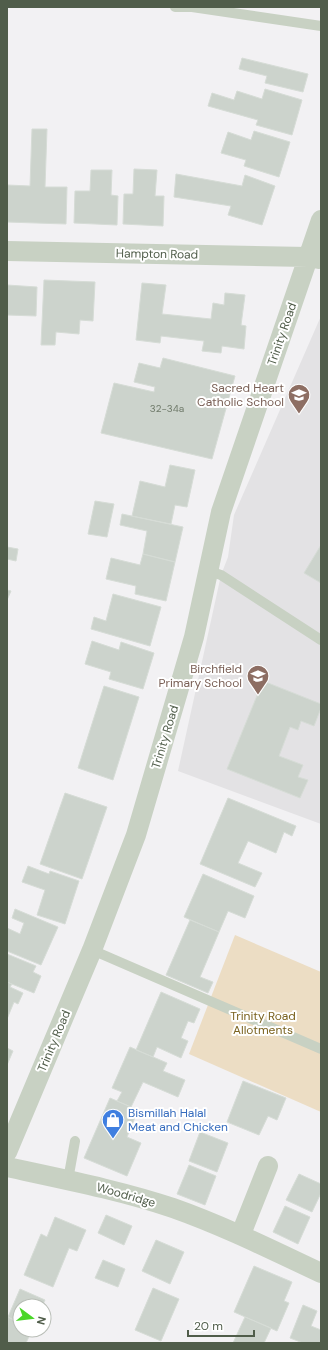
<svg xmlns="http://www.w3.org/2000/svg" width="328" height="1350" viewBox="0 0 328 1350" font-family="'DM Sans',sans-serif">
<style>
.education{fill:#e3e2e4}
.green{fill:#ecddc4}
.building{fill:#ccd3cc;stroke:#d6dcd6}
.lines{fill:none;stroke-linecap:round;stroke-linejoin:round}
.service{stroke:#c8d1c3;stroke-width:10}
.minor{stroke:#c8d1c3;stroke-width:20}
.labels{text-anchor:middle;stroke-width:4;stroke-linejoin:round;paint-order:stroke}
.number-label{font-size:10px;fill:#6f7a6a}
.street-label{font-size:12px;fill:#505d4a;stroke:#fff}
.education-label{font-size:12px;fill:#785e54;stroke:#fff;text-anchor:end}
.park-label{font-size:12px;fill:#7a621f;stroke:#fff}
.shop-label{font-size:12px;fill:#366cbe;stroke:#fff;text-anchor:start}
</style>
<rect width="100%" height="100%" fill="#f2f1f3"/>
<path class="education" d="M321,316V824L178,771L221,575L228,557L234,515Z"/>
<path class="green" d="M235,935L321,972V1112L189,1054Z"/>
<path class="building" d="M242,58L308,74L303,92L265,83L267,76L239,69Z
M265,89L302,100L292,135L256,125L258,120L208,106L212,93L234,100L237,91L262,99Z
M32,129H47L45,187H67L66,224L7,222V185L30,186Z
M254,131L290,142L279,177L244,166L246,160L221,153L228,132L251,140Z
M134,169L157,170L155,196H164L163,226L123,224L124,194H133Z
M91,170H112L111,195L118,196L117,225L74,223L75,191H90Z
M176,174L242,186L245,175L275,186L262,225L228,215L231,206L174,197Z
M44,280L95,282L93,321L80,320L79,334L56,332L55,345H41Z
M142,283L166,285L162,314L211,319L213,303L224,305L225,293L245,295L241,325L246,326L244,349L222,346L221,353L202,351L204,341L161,336L160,343L136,340Z
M7,285L37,287L36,316L7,315Z
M163,358L235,376L212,459L101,433L114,383L154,392L155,387L134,382L139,363L160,368Z
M170,465L195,470L187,507L175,505L171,524L132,516L140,481L165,487Z
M95,501L114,504L107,537L88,534Z
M122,514L183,527L175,562L143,554L147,531L120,525Z
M321,545V583L304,573Z
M7,547L18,549L16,561L7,559Z
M143,554L175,562L166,601L135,594L136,586L106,579L111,558L140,565Z
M7,590L11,591L7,600Z
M113,594L161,607L150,646L91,629L94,617L106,621Z
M92,641L119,650L121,642L154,653L143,689L109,679L111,672L85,664Z
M263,681L321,704V708L314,726L301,721L298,730L290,727L279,756L303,765L298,777L308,780L300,798L227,769Z
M104,686L139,697L113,780L78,768Z
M65,793L107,807L82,879L40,864Z
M228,798L296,826L292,836L284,832L276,853L248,841L238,863L262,873L255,887L200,864Z
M28,866L49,874L50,871L79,881L65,924L37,915L45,890L22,882Z
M203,874L254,896L245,918L228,911L219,932L184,917Z
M15,909L58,927L41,965L7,951V928L20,934L24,923L12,918Z
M190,920L219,932L200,977L213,982L208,993L166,975Z
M7,954L36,966L33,972L41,976L34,993L7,982Z
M7,982L12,984L10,987L23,993L18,1004L14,1002L7,1019Z
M161,992L200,1009L194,1023L188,1021L181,1038L188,1041L181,1058L157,1047L153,1057L136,1050Z
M130,1047L167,1063L163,1071L185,1080L178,1097L143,1082L131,1107L117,1101L122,1092L112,1088Z
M7,1048L13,1051L7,1065Z
M243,1081L286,1098L277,1120L268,1116L259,1135L227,1122Z
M110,1098L138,1110L127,1137L141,1143L127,1176L84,1158Z
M200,1132L228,1143L217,1172L189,1161Z
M189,1165L216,1176L205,1205L177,1194Z
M299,1174L321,1184V1193L312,1212L286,1200Z
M285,1206L310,1217L298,1244L273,1232Z
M106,1215L132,1226L124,1245L98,1233Z
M55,1217L86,1230L77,1251L69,1248L53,1287L24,1275L41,1234L47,1237Z
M156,1240L184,1252L170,1284L142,1271Z
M103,1260L125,1269L118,1287L95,1278Z
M254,1266L292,1282L284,1301L289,1303L277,1331L234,1312Z
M153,1288L179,1299L161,1341L135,1330Z
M20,1289L45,1300L42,1306H20V1323L8,1317Z
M303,1305L317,1311L311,1326L321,1330V1343H303L290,1338Z
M8,1317L20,1323V1330H32L26,1343H7Z
M245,1317L271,1328L264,1343H233Z"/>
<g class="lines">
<path class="service" d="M175,7H192L321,26
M209,571L221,575L321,640
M92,950L321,1049
M68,1180L75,1141"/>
<path class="minor" d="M7,251L308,257L319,259
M7,1152L92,950L136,835L194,637L221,512L321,220
M7,1167C62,1179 119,1190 173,1208C224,1226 272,1250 321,1273
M241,1234L268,1166"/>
</g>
<defs>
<g id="school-pin" transform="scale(1.15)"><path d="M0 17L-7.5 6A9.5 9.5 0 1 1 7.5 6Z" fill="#8d6e63" stroke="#fff"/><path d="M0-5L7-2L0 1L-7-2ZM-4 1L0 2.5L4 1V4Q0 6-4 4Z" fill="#fff"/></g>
<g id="shop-pin" transform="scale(1.15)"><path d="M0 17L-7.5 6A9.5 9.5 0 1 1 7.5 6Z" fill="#3f7fe0" stroke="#fff"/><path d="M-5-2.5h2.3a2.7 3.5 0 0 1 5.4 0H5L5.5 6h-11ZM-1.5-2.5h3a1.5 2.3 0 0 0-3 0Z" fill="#fff"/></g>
</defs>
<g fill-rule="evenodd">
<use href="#school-pin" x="299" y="395"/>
<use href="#school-pin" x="258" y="676"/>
<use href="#shop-pin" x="113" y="1120"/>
</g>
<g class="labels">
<g class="number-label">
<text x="167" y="412">32-34a</text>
</g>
<g class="street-label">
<text transform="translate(157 254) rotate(1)" y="4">Hampton Road</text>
<text transform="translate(282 334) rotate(-71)" y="4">Trinity Road</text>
<text transform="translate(165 737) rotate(-73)" y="4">Trinity Road</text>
<text transform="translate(54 1041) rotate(-67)" y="4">Trinity Road</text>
<text transform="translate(126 1195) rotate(16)" y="4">Woodridge</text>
</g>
<g class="education-label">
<text x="284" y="392">Sacred Heart<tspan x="284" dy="14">Catholic School</tspan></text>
<text x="242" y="673">Birchfield<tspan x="242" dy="14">Primary School</tspan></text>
</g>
<g class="park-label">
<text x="263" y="1020">Trinity Road<tspan x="263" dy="14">Allotments</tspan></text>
</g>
<g class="shop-label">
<text x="128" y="1117">Bismillah Halal<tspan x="128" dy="14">Meat and Chicken</tspan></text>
</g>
</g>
<rect width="328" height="1350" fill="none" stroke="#505d4a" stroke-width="16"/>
<g transform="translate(32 1318) rotate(105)"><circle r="19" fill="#ffffff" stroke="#b9beb7"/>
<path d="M0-3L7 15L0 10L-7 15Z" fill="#4ad629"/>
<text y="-6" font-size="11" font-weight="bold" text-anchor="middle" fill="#505d4a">N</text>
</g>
<path d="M188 1330v6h66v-6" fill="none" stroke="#505d4a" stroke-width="2"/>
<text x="194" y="1330" font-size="12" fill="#505d4a" stroke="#ffffff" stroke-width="3" paint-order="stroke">20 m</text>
</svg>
